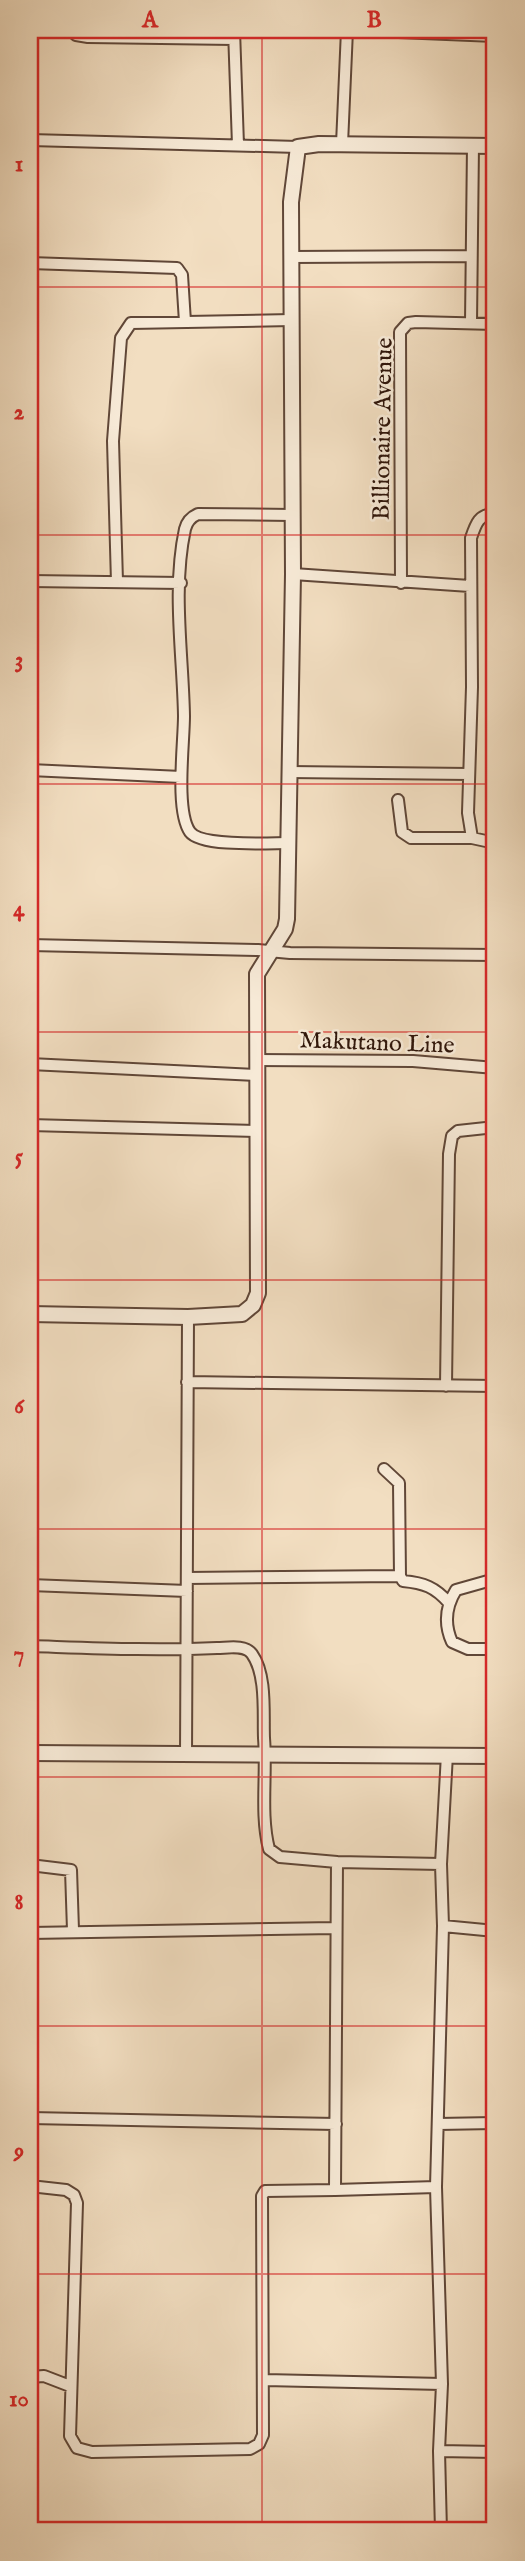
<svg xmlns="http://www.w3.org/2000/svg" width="525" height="2561" viewBox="0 0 525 2561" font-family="'IM FELL English',serif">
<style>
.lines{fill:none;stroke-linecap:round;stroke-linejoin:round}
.minor-casing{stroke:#604738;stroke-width:14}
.tertiary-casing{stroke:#604738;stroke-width:18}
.minor{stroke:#f7ead7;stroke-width:10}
.tertiary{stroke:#f7ead7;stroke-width:14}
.grid{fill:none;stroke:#d62828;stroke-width:2;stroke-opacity:0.55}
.labels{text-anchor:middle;stroke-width:5;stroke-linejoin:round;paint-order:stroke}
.street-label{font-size:24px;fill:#2f150a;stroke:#f7ead7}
.neatline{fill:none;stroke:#d62828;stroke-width:2.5}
.grid-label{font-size:23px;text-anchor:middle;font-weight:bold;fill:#d62828}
</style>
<rect width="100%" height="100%" fill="#f2dec1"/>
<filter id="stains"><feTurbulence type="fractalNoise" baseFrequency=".00286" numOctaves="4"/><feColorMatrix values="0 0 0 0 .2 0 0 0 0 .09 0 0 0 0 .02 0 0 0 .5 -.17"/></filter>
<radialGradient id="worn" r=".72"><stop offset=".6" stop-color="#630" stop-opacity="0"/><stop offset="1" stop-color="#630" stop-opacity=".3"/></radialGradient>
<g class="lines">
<g class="minor-casing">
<path id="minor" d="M71,30L76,35L88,37L234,39
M234,30L238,145
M350,30L495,36
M30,140L298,147
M342,144L347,30
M291,257L471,256
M30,263L177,268L182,275L185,322
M471,323L473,145
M293,574L470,586
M30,581L181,583
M117,582L113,441L121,338L131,323L292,320
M401,583L400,332L408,323L416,322L495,324
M30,770L181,777
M289,772L469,774
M398,800L402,832L411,838H472L495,843
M472,838L468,813L472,687L471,538C476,523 479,514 495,514
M288,843C268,843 201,847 190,832C175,811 184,743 184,716C183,656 172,589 185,529C187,521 191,517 198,514L292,515
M30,945L258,950L290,953L495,955
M256,1060L413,1061L495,1068
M30,1064L257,1075
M30,1125L256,1131
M187,1382L495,1386
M446,1386L449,1154L452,1136L458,1131L495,1127
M384,1469L399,1483L400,1576L403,1581C424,1583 435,1587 449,1603
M187,1578L400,1576
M495,1579L456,1590C446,1606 444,1624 452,1642L468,1649H495
M30,1585L187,1591
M30,1646C92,1648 154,1651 217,1648C227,1648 245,1644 252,1654C267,1675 263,1714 264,1738C267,1775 260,1814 269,1849L280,1857L337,1862
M186,1756L188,1317
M30,1865L71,1870L73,1930
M443,1926L495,1931
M30,1933L335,1928
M30,2118L336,2124
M438,2124L495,2123
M30,2186L66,2190L74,2195L77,2203L70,2436L77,2448L92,2452L250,2449L259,2444L263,2435L262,2196L265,2191L335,2190
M436,2187L335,2190L337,1862L441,1864
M30,2377L44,2376L70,2386
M265,2380L442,2384
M439,2451L495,2452
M441,2531L439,2451L442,2384L436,2187L443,1926L441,1864L447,1754"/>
</g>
<g class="tertiary-casing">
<path id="tertiary" d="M30,1314L188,1317L242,1314L253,1305L258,1293L257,974L285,929L287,919L293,574L291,202L298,147L319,144L495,146
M30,1753L495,1756"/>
</g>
<use href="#minor" class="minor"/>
<use href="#tertiary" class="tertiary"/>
</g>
<path class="grid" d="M262,30V2531M30,287H495M30,535H495M30,784H495M30,1032H495M30,1280H495M30,1529H495M30,1777H495M30,2026H495M30,2274H495"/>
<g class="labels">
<g class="street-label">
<text transform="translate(382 429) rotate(-89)" y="8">Billionaire Avenue</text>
<text transform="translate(377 1042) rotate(2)" y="8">Makutano Line</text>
</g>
</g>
<rect width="525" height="2561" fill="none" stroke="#f2dec1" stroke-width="77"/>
<rect x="38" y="38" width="448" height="2484" class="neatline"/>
<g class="grid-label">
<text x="150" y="27">A</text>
<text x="374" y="27">B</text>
<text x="19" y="171">1</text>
<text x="19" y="419">2</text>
<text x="19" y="667">3</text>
<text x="19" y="916">4</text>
<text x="19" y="1164">5</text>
<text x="19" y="1413">6</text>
<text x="19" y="1661">7</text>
<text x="19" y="1909">8</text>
<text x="19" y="2158">9</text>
<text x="19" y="2406">10</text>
</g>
<rect width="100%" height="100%" filter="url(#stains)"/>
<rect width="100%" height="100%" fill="url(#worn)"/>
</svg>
